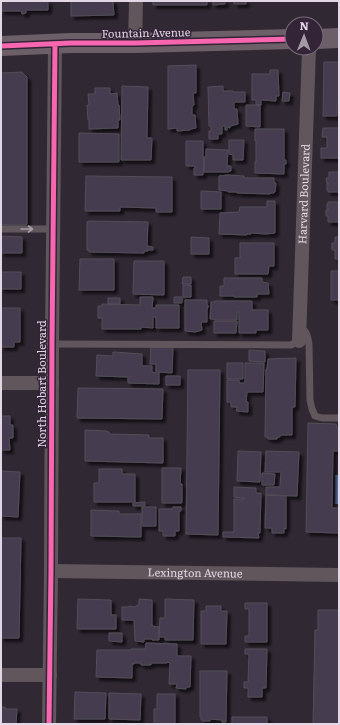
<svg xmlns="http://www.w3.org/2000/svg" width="340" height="725" viewBox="0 0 340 725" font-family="Literata,serif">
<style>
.water{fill:#576fa8}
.building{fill:#443d4f;stroke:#534e59;filter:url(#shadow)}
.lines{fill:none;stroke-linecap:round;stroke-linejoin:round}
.lane{stroke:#60565c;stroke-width:7}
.street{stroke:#60565c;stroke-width:14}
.secondary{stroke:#6c5f67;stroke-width:20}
.cycleway-casing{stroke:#332437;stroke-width:8}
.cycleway{stroke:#f766af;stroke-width:5}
.oneway{stroke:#a89da7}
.labels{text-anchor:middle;stroke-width:3;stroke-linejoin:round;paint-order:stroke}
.street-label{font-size:11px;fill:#e2d7e4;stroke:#332437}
</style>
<defs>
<filter id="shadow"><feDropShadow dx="3.5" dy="3.5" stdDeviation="1" flood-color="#0009"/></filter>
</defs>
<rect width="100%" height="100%" fill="#302833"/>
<path class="water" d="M335,475H339V504H335Z"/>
<path class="building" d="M1,1H48V10H26V13L22,14L21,11H1Z
M71,1H113L114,15L71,16Z
M153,1H207V5H153Z
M213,1H225V4L213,5Z
M234,1H246V4H234Z
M324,62H339V103L337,104V116H323Z
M196,65V93H193L194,105L192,106V115H195L196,128L191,129L190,130L177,131V128L168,129V66Z
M270,70H278L279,96H276V101L261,100V105H256V100H252V74H270Z
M22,72L27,77V224L26,225H1V73Z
M122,86L148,87L147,138H152L151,160H121Z
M223,86V91H233V92H245V102H234V109H237L238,124L230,126V128L227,127V130H225V126H222V134H218V139H209V131H211V126H209L208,87Z
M95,88H110V94L117,93L118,105H119L120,120H118V128L89,129V120H88L87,105H89L88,94H95Z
M283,92L290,93L289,101H282Z
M246,105H260V127L246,126Z
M323,128H339V158H321V148H327V137H322Z
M255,129H284V160H286V164H284V174L255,173V162H256V140L255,141Z
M79,133L119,134V162H79Z
M229,140H244L243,160H233V155L229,154Z
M186,141H203V157H204V172H203V175H194V168H195V166H186Z
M206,149L228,150L227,166H231V171H229V172H204V157H206Z
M329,172H339V192H328V190H327V184H329H327L326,178H329Z
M228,175L244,176V178H274V183H276L275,192H274V193H270V194L237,193V192H228V191L219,190V176Z
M86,176L172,177V212H156V208L120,207V211H85Z
M201,191L221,192V209H201Z
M267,201H275V233L266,234L251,233V234H247V235L219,234L220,213L239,212L240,207H267Z
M328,202H339V222H328V216H326V210H329V209H327V204H328Z
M89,221L148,222L147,246L153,247V250H148V251H144V253L89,252V250H87V222Z
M1,236L22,237V253H1Z
M191,237L209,238V254H191Z
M335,237H339V259H335V250H332V243H335Z
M240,243H274V266H269L268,274H235V258H240Z
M80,259H114V290H79Z
M134,261H164V295L133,294Z
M331,271H339V300H331Z
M1,272H21V289H1Z
M183,277H191V284H182Z
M224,278H262V282L268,283L269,294H257V297H234V296H220V286H224Z
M183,285H191V297H183Z
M140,297H153L152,308H156V305H179V328H156V317H153V328L141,327V329H102V318H98V306H102V304L140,305Z
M174,297H182V303H174Z
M108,298H120V304H108Z
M185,300H207V305H208V308H207V322H201L202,330L195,332L185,331Z
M215,301H252V310H268V330H256V333H239V312H237V320H214V319H210L211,302H215Z
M1,308H20V342H14V347H1Z
M214,321H237L236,333H214Z
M151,346L173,347L172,373L159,372V384L128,383V377L96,376L97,355L113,356V352L142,354V366H152V372L156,373V364H150Z
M249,350L265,351V362L249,361Z
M296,358L295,407H292V435H280V437H277V439H268V437H265L266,369H267L268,359Z
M227,363H243V379H227Z
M245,363H264L263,392H247L246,402H248V412L236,411L237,407H231V402H227V380H239V383H245Z
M188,370H220L218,535L186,534Z
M166,376H180V385H166Z
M78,388L163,389L162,419L77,418Z
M1,416H10V425H13V438H9L10,450H1Z
M308,423L336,424L337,428H339V451H333L332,508H339V533L306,532Z
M85,430L107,431V432H109V434L149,435V438H163V463L85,461Z
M238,451L261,452L260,482L237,481Z
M266,451L299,452L297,496L266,495V487H280L281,472H265Z
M162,468H181L180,484H182V503H162Z
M99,469H122V474H135V502H94V483H99Z
M1,471L20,472L18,517L1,516Z
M262,473L275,474L274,485H262Z
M234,487L256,488V493H261L260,533H258L259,538L223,537V532H234V499H244V498L234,497Z
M266,495L286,496V529L284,528V533H272V528H265Z
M145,502V506H133V503Z
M142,507H156V526H142Z
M173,507H181V511H179V531H175V536H163V531H159V509H173Z
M91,510L119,511V514H141V537L91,536Z
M1,538H21L19,638H1Z
M78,599L111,600V615H116V629H77Z
M139,599L152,600V626L159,627V640H152V639H144V642L135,641L134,620H122V607H129V606L135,607L139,604Z
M165,599L194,600L193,640H165V637H159L160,618H165Z
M245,603H267V642H245V636H249V609H245Z
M206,606H221V611H227L226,644H201V611H206Z
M318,610H339V724H313L315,630H318Z
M109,633H122V642L109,641Z
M146,643L177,644V656H191L190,687H186V689L176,688L177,684H169L170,663L167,662V663H151V665H141V663H134V664H132V678L96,677L97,650H131V649H145V650Z
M245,649H267L266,688H262V697H248V688H244V682H248L249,654H245Z
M200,671H227L226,722H222V720L210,719V721H203L201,720V717H200Z
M75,692L106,693L105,719H74Z
M109,693L141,694L140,720L109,719Z
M157,694H175V724H154V709H157Z
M1,707H5V709H17L16,724H1Z
M232,717H267V724H232Z"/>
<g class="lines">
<path class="lane" d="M1,229H53
M301,327C307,332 308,337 309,344L310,400L312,409L315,416L322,418H339
M52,344L291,345L299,341"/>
<g class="street">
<path d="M135,43L136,1"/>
<path id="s1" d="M299,341L309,48"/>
<path d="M1,383H52"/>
<path id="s2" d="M51,571L339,575"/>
<path d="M1,675H50"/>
<path d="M49,724L51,571L52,344L55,44"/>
</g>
<path class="secondary" d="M316,39L339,38
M1,46L71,43H135L292,39"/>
<g class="cycleway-casing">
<path id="cycleway" d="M1,46L71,43H135L292,39
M49,724L51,571L52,344L55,44"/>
</g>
<use href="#cycleway" class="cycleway"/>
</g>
<defs><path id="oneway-shaft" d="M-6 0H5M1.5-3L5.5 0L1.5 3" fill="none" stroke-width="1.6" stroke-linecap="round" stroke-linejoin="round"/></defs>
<use class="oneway" href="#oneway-shaft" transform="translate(27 229)"/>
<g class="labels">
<g class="street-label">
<text transform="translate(146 33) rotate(-1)" y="4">Fountain Avenue</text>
<text dy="4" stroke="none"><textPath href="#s1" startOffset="147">Harvard Boulevard</textPath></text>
<text transform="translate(42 384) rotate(-90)" y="4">North Hobart Boulevard</text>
<text dy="4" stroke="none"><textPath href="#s2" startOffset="144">Lexington Avenue</textPath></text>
</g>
</g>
<rect width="340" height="725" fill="none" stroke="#e2d7e4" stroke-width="4"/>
<g transform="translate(304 36) rotate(1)"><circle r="19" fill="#332437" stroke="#796c7c"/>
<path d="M0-3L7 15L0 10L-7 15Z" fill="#a49aa6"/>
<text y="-6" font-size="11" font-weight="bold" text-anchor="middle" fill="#e2d7e4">N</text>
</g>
</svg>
